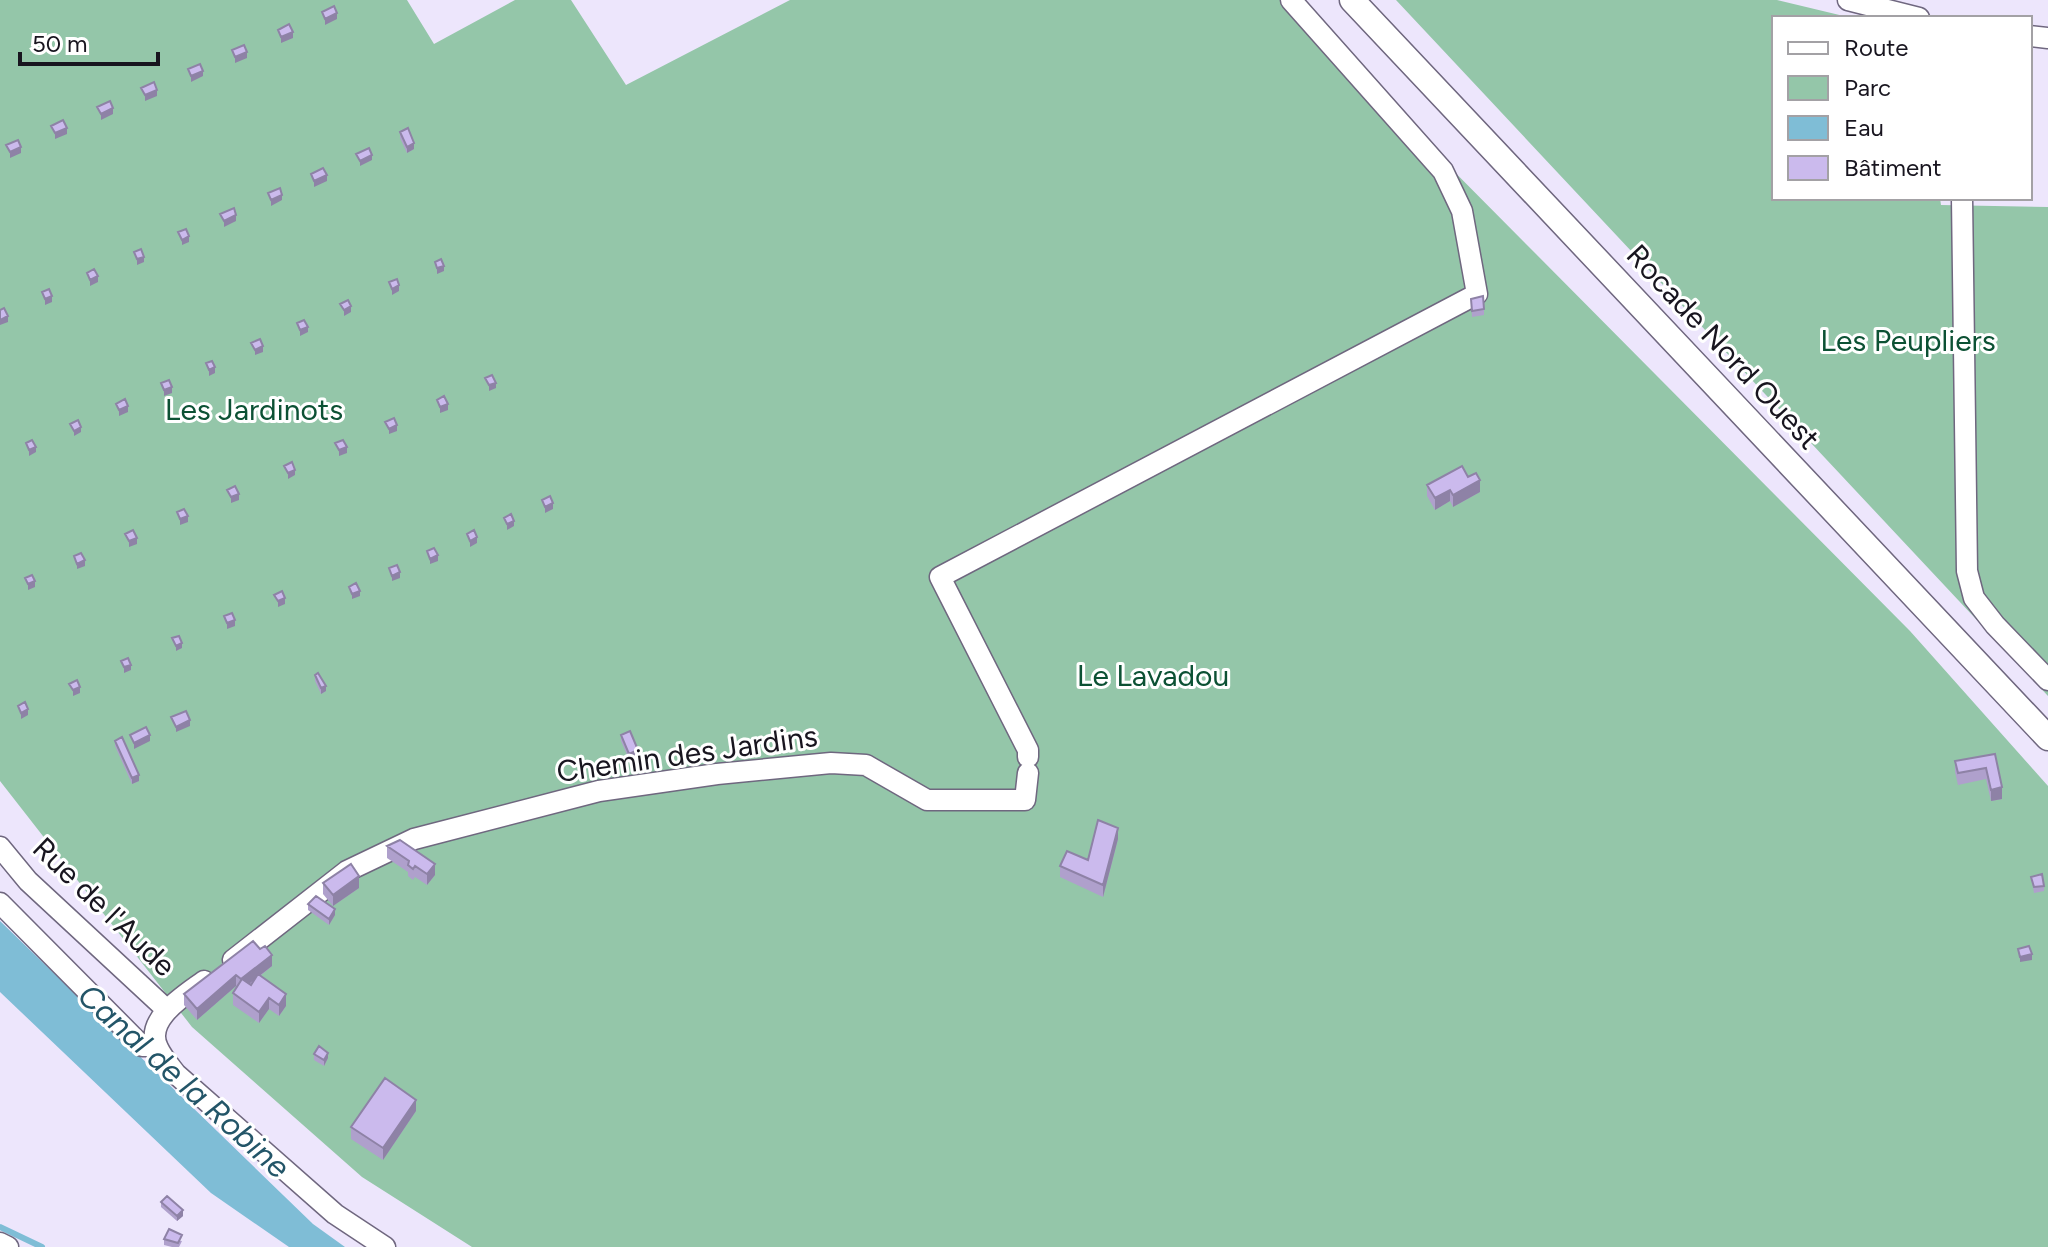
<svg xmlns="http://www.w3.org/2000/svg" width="2048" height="1247" viewBox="0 0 2048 1247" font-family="Figtree,sans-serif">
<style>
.green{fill:#94c6a9}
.water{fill:#7fbdd6}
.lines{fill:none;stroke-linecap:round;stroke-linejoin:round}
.stream{stroke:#7fbdd6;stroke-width:6}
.minor-casing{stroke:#6f677f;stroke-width:23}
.major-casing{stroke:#6f677f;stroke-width:27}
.minor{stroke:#fff;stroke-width:20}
.major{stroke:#fff;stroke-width:24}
.wall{fill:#afa0cc}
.shaded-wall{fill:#8e82a6}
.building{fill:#cbbaed;stroke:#8e82a6;stroke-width:2}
.labels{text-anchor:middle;stroke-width:6;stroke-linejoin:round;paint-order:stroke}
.park-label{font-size:30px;fill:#0c5134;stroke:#fff}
.street-label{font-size:30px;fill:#18151f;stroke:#fff}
.water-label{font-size:32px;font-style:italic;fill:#235568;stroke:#fff}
</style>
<rect width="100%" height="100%" fill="#ede6fc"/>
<path class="green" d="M0,0H407L434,44L515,0H571L626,85L790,0H1284L1910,631L2048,786V1247H472L362,1177L192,1027L0,781Z
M1396,0H1777L1852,18H1774V198H1940L1941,205L2048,207V696Z"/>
<path class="water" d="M0,921L313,1224L345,1247H289L211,1193L0,992Z"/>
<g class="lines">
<path class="stream" d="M0,1227L42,1247"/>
<g class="minor-casing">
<path id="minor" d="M1848,0L1919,18
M2030,36L2048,38
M1962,198L1967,571L1974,598L1995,625L2048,680
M1028,757V750L940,577L1477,294L1462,211L1443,171L1291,0
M0,847L28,881L166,1009
M0,903L142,1046H156
M233,960L347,871L414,839L599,791L717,774L831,763L866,765L927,800H1025L1028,773
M204,981C185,995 143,1020 158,1048C162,1057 170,1066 176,1074L335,1214L385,1247
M0,1243L8,1247"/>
</g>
<g class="major-casing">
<path id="major" d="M1352,0L2048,738"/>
</g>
<use href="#minor" class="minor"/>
<use href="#major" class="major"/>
</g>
<path class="wall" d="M400,132L414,149L407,153L400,138Z
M1471,299L1484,309V315L1472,317Z
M1468,477L1480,492L1453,507L1450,501L1435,510L1427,496V485Z
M315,675L326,691L321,694L315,681Z
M621,735L638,755L629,759L621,741Z
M115,741L139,781L132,784L115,746Z
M692,750L704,756V762L693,764Z
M1995,754L2002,799L1991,801L1986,779L1958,785L1955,772V761Z
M1118,839L1103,897L1060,877V866L1088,860Z
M387,846L435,875L427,885L415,877L413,880L408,876V872L387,858Z
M2031,877L2044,886V891L2034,893Z
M323,883L359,888L333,906L323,894Z
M308,904L335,915L329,925L308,910Z
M253,941L272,966L260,976L286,1006L279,1016L269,1009L259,1023L233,1005V993L237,987L236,986L197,1020L184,1005V994Z
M314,1054L328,1058L324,1066L314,1060Z
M416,1111L383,1160L351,1139V1127Z
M161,1202L183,1216L177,1221L161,1207Z
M164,1239L182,1241L179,1247H172L164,1245Z"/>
<path class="shaded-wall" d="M337,13V19L325,25V19Z
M293,32V38L281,43V37Z
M247,52V58L235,63V57Z
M203,71V76L191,82V76Z
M157,90V96L145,101V95Z
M113,108V114L101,120V114Z
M67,128V134L55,139V133Z
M414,143V149L407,153V147Z
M21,147V153L10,158V152Z
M372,155V160L360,166V161Z
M327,175V181L314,187V181Z
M282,195V200L271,206V200Z
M236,215V221L224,227V221Z
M189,236V242L182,245V240Z
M144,257V262L137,265V259Z
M444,266V271L437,274V268Z
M98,276V282L90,286V280Z
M399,285V291L392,295V289Z
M52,296V302L45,305V299Z
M351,306V312L344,316V310Z
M8,316V322L0,325V320Z
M308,327V332L300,336V330Z
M263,346V352L255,355V350Z
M215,367V373L209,376V370Z
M496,383V388L489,391V385Z
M172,387V393L164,396V390Z
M448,404V410L440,413V407Z
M128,406V412L119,416V410Z
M397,425V431L389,434V429Z
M81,427V432L74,436V431Z
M36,447V452L29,456V450Z
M347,447V453L339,456V450Z
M295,470V475L288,479V473Z
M1480,480V492L1453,507V495Z
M1450,490V501L1435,510V498Z
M239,494V500L231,503V497Z
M553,503V509L545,513V507Z
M188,516V522L180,525V519Z
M514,521V526L507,530V524Z
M477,537V543L470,547V541Z
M137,538V544L129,547V541Z
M438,555V561L430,564V559Z
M85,560V566L77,569V564Z
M400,572V578L392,581V576Z
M35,581V587L28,590V584Z
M360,591V596L352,599V594Z
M285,598V604L278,607V601Z
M235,620V626L227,629V623Z
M182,643V648L176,651V646Z
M131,665V670L124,673V667Z
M326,686V691L321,694V688Z
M80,687V693L73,696V690Z
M28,709V715L21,719V713Z
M190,720V726L176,732V727Z
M150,735V741L134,749V743Z
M638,750V755L629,759V754Z
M139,775V781L132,784V778Z
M2002,787V799L1991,801V790Z
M1118,828V839L1103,897V885Z
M435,864V875L427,885V874Z
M359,876V888L333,906V895Z
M335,909V915L329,925V919Z
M2032,954V960L2020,962V957Z
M272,955V966L241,990V979Z
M236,975V986L197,1020V1009Z
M286,994V1006L279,1016V1005Z
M269,998V1009L259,1023V1012Z
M328,1053V1058L324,1066V1060Z
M416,1100V1111L383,1160V1148Z
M183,1210V1216L177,1221V1216Z"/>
<path class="building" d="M334,6L337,13L325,19L322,12Z
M289,24L293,32L281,37L278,30Z
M244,45L247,52L235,57L232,50Z
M200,64L203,71L191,76L188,69Z
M154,82L157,90L145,95L141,88Z
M110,101L113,108L101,114L97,107Z
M63,120L67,128L55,133L51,126Z
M408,128L414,143L407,147L400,132Z
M18,140L21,147L10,152L6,145Z
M369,148L372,155L360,161L356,154Z
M323,168L327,175L314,181L311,174Z
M280,188L282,195L271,200L268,193Z
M234,208L236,215L224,221L220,214Z
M186,229L189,236L182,240L178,232Z
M141,249L144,257L137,259L134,252Z
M441,259L444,266L437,268L435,262Z
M94,269L98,276L90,280L87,273Z
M397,279L399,285L392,289L389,282Z
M49,289L52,296L45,299L42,292Z
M1483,296L1484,309L1472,311L1471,299Z
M348,300L351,306L344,310L340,304Z
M4,308L8,316L0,320V310Z
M304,320L308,327L300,330L297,323Z
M260,339L263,346L255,350L251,343Z
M212,361L215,367L209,370L206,363Z
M492,375L496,383L489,385L485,378Z
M169,380L172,387L164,390L161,383Z
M444,396L448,404L440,407L437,400Z
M125,399L128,406L119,410L116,404Z
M394,418L397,425L389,429L385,422Z
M78,420L81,427L74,431L70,424Z
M32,440L36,447L29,450L26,443Z
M343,440L347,447L339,450L335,443Z
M292,462L295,470L288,473L284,466Z
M1462,466L1468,477L1476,473L1480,480L1453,495L1450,490L1435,498L1427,485Z
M235,486L239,494L231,497L227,490Z
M550,496L553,503L545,507L542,500Z
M184,509L188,516L180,519L177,512Z
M511,514L514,521L507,524L504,518Z
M133,530L137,538L129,541L125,534Z
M474,530L477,537L470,541L467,534Z
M434,548L438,555L430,559L427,551Z
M81,553L85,560L77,564L74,556Z
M397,565L400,572L392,576L389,568Z
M32,575L35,581L28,584L25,578Z
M356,583L360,591L352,594L349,587Z
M282,591L285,598L278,601L274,595Z
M232,613L235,620L227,623L224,616Z
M179,636L182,643L176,646L172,638Z
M128,658L131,665L124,667L121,661Z
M318,673L326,686L321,688L315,675Z
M77,680L80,687L73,690L69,684Z
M25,702L28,709L21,713L18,706Z
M186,711L190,720L176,727L171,717Z
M146,727L150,735L134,743L130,735Z
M630,731L638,750L629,754L621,735Z
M122,737L139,775L132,778L115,741Z
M703,748L704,756L693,758L692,750Z
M1995,754L2002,787L1991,790L1986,768L1958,773L1955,761Z
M1098,820L1118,828L1103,885L1060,866L1067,851L1088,860Z
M400,840L435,864L427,874L415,866L413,869L408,865L409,861L387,846Z
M351,864L359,876L333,895L323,883Z
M2042,874L2044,886L2034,887L2031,877Z
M316,896L335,909L329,919L308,904Z
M253,941L260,949L265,946L272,955L241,979L236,975L197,1009L184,994Z
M2029,946L2032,954L2020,957L2018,949Z
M258,974L286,994L279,1005L269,998L259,1012L233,993L242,979L251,985Z
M319,1046L328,1053L324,1060L314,1054Z
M385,1078L416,1100L383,1148L351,1127Z
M167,1196L183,1210L177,1216L161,1202Z
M169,1229L182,1235L178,1243L164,1239Z"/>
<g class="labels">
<g class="park-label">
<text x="1908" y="351">Les Peupliers</text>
<text x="254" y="420">Les Jardinots</text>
<text x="1153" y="686">Le Lavadou</text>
</g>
<g class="street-label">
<text transform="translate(1723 347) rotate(47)" y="10">Rocade Nord Ouest</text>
<text transform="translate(687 754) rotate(-8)" y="10">Chemin des Jardins</text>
<text transform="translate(104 907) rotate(44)" y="10">Rue de l'Aude</text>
</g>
<g class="water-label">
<text transform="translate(184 1081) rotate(42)" y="11">Canal de la Robine</text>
</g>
</g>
<rect x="1772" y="16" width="260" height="184" fill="#ffffff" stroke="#a3a1a5" stroke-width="2"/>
<rect x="1788" y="42" width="40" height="12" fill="#ffffff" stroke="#a3a1a5" stroke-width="2"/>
<text x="1844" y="56" font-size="24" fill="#18151f">Route</text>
<rect x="1788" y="76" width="40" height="24" fill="#94c6a9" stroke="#a3a1a5" stroke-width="2"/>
<text x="1844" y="96" font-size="24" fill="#18151f">Parc</text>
<rect x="1788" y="116" width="40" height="24" fill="#7fbdd6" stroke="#a3a1a5" stroke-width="2"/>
<text x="1844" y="136" font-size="24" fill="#18151f">Eau</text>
<rect x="1788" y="156" width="40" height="24" fill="#cbbaed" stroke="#a3a1a5" stroke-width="2"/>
<text x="1844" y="176" font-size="24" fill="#18151f">Bâtiment</text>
<path d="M20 52v12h138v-12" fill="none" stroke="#18151f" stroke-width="4"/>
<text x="32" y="52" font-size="24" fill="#18151f" stroke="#ffffff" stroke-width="6" paint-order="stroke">50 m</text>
</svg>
